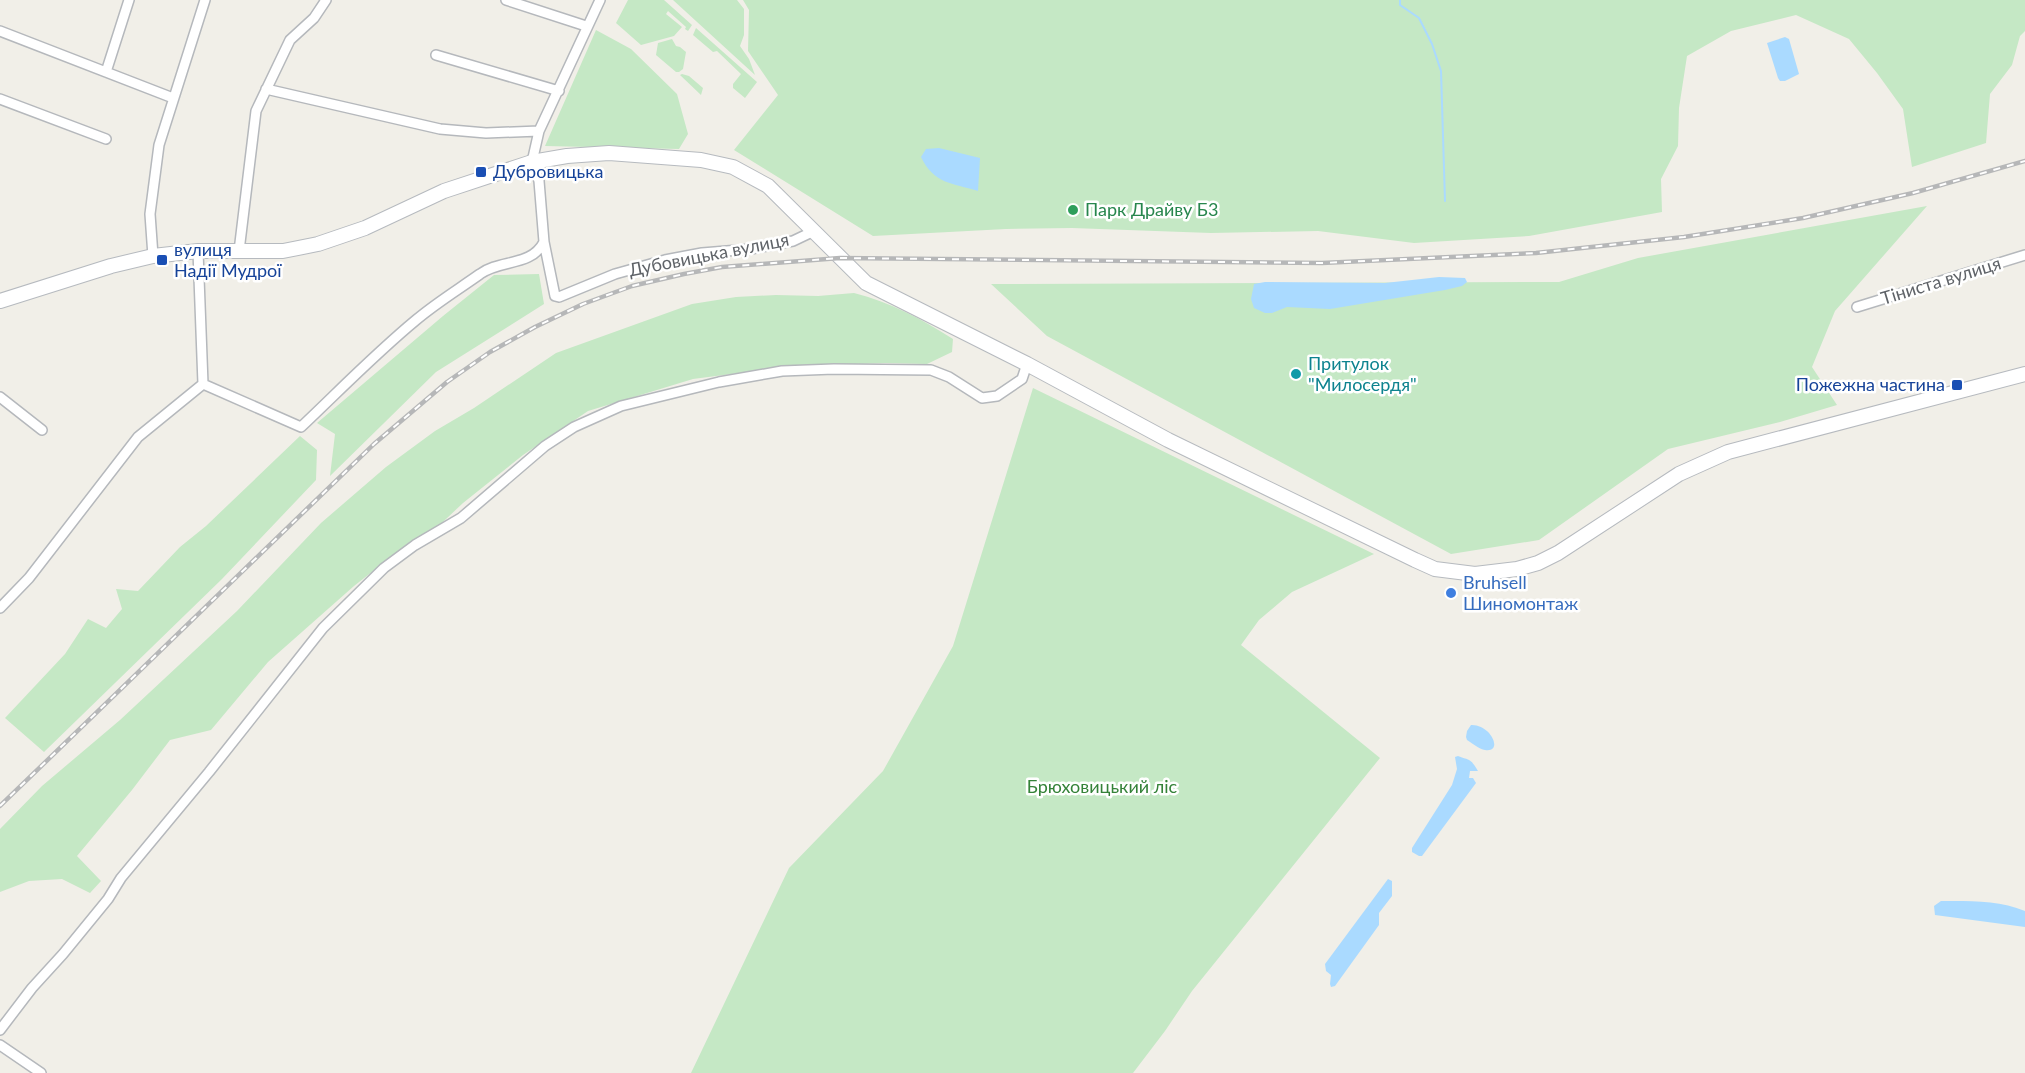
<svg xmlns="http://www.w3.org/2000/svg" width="2025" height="1073" viewBox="0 0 2025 1073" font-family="Lato,sans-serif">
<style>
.green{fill:#c5e8c5}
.water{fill:#aadaff}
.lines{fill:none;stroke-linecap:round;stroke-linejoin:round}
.stream{stroke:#aadaff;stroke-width:2}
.minor-casing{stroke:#b5b8bc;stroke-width:12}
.secondary-casing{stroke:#b6babf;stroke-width:16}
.minor{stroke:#fff;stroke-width:9}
.secondary{stroke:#fff;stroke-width:14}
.rail-casing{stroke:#b6b7b8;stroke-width:4.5}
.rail{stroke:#fff;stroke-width:2;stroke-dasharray:7;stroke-linecap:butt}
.transit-dot{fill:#1a4fb4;stroke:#fff;stroke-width:2}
.leisure-dot{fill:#2e9e5b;stroke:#fff;stroke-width:2}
.culture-dot{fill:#0f9aa8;stroke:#fff;stroke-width:2}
.shop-dot{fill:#3f7fe0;stroke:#fff;stroke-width:2}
.labels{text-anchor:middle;stroke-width:5;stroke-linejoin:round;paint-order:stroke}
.transit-label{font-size:18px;fill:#164399;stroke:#fff;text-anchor:start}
.leisure-label{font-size:18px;fill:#27864d;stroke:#fff;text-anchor:start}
.street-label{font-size:18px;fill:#5f6368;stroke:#fff}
.culture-label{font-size:18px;fill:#0d838f;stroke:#fff;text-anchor:start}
.shop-label{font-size:18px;fill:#366cbe;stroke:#fff;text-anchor:start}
.park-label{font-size:18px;fill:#348238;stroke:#fff}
</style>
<rect width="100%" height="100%" fill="#f1efe8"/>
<path class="green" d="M628,0H664L692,25L688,31L685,29L686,27L668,11L666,14L682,27L674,36L641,45L616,23Z
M673,0H737L744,9V35L740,46L749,59L755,75Z
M743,0H2025V31L2020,36L2012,65L1990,94L1986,143L1912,167L1903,109L1877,73L1849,39L1796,15L1731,31L1687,56L1679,108L1678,146L1661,179L1662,212L1529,236L1414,243L1318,231L1211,233L1072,228L1006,229L873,236L734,150L778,95L748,51L749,10Z
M696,28L757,82L745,98L733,88V84L741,74L717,51L713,52L693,35Z
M596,30L631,49L677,94L688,134L679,149L545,146Z
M672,39L676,46L680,47L686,52L683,69L679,72H676L656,55L658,43Z
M682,74L689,76L703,88L701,95L680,75Z
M1927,206L1835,311L1812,367L1837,405L1780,422L1668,449L1539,540L1451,554L1047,336L991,284L1559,282L1638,258Z
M539,274L544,304L436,372L330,476L335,434L317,423L443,316L494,275Z
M854,293C890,302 922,319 953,339L952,352L927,364L886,363L794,366L693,379L588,411L523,455L463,503L428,536L410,542L354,586L268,662L211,730L170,740L132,790L77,856L101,881L90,893L62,879L29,881L0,892V829L42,786L120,720L237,611L321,523L386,467L435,431L474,408L556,353L692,304L736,297L776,295L818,296Z
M1033,388L1374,554L1292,592L1259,620L1241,645L1380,758L1192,991L1165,1031L1133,1073H691L789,868L883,771L953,646Z
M300,436L317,450L316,480L222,579L44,752L5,718L65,654L88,619L106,628L122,609L116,589L138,591L180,547L206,526Z"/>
<path class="water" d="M1785,37L1789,39L1799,74L1785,81H1780L1778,78L1767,43Z
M939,148L980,158L978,191C952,183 934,184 921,157L926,149Z
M1439,277L1465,278L1467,282L1462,286L1445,290L1330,309L1287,307L1272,313H1265L1254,308L1251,299L1254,284L1265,282L1385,283Z
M1471,725C1491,724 1504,753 1485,750C1479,749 1472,743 1467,740L1466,737L1467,731Z
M1458,756C1471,761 1470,758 1478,771H1470L1469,778H1473L1476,783L1422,856H1419L1412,852V848L1452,785L1457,769L1455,757Z
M1388,879L1392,881V896L1379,913V925L1335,986L1331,987L1330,984L1331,975L1326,971L1325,964Z
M1941,901C1969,901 1999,900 2025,911V927L1935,915L1934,906Z"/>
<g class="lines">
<path class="stream" d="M1400,0V5L1419,18L1432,44L1441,71L1445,201"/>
<g class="minor-casing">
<path id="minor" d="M506,0L586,26
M600,0L539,131L532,162L539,181L544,242L555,296L559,297L615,274L665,260L702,253L751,249L777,244L793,241L814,231
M0,31L173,98
M436,55L559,91
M106,72L129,0
M266,89L440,129L486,133L539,131
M0,99L106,139
M239,251L256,111L290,40L314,18L326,0
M153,256L150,214L159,145L205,0
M1857,307L2025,255
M203,384L301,427C339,391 376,353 416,320C436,303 459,289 480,274C500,259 531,267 544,242
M0,397L42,430
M0,608L29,578L138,437L203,384L198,251
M0,1030L32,988L63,954L108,899L121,878L209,772L323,628L384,568L415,545L461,518L545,446L574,427L621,406L719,382L782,371L834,369L931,370L949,377L982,398L997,396L1022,379L1027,364
M0,1045L41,1073"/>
</g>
<g class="secondary-casing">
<path id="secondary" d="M0,301L111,266L153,256L198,251H283L318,244L365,228L444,191L532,162L567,156L609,153L701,160L733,167L768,186L866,283L1027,364L1168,440L1415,560L1435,569L1475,574L1517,569L1538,563L1558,553L1679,474L1728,452L2025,374"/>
</g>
<use href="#minor" class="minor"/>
<use href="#secondary" class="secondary"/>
<g class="rail-casing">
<path id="rail" d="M0,806L374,444L447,382L490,352L535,327L583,304L632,286L684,274L722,267L840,258L1322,263L1536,253L1684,237L1803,218L1913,193L2025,161"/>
</g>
<use href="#rail" class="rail"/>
</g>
<g class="transit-dot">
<rect x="475" y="166" width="12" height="12" rx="3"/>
<rect x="156" y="254" width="12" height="12" rx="3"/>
<rect x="1951" y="379" width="12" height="12" rx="3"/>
</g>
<circle class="leisure-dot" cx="1073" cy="210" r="6"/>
<circle class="culture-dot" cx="1296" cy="374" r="6"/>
<circle class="shop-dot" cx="1451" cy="593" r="6"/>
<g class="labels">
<g class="transit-label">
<text x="493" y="178">Дубровицька</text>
<text x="174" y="256">вулиця<tspan x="174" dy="21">Надії Мудрої</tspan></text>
<text x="1945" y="391" text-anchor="end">Пожежна частина</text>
</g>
<g class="leisure-label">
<text x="1085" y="216">Парк Драйву Б3</text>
</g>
<g class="street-label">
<text transform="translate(709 255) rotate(-11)" y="6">Дубовицька вулиця</text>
<text transform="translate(1941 281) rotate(-17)" y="6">Тіниста вулиця</text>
</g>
<g class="culture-label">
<text x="1308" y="370">Притулок<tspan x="1308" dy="21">"Милосердя"</tspan></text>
</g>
<g class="shop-label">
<text x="1463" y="589">Bruhsell<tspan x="1463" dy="21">Шиномонтаж</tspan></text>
</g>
<g class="park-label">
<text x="1102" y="793">Брюховицький ліс</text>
</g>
</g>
</svg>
